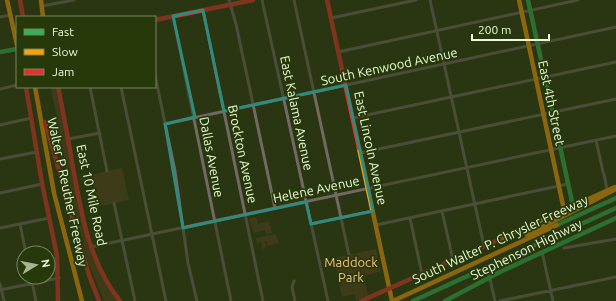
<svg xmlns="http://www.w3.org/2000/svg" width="616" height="301" viewBox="0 0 616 301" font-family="Ubuntu,sans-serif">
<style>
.green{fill:#57401f}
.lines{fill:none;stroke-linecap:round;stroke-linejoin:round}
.street{stroke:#716964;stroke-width:3}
.fast{stroke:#30b455;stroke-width:4.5}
.slow{stroke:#ff9f0a;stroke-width:4.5}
.jam{stroke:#e5322d;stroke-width:4.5}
.marked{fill:none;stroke:#308a7e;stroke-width:3;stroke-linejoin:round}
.labels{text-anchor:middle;stroke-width:3.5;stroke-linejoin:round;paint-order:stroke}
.street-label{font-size:13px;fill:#ebfada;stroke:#27390a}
.park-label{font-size:13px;fill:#f6bf83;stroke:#27390a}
</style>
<rect width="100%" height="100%" fill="#2a3612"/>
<path class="green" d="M51,87H55L91,254L118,301H104L89,265L71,197Z
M122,168L129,200L87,209L86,206L97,203L92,179L81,181L80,177Z
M256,217L258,224L269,221L272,233L266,234L265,230L254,233L249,219Z
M276,234L279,243L268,246L267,241H265L266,248L262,249L261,242L257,243L256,238Z
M376,249L381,271L364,276L368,295L356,300L355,294L342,297L334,258Z"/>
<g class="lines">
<path class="street" d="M229,0L236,24L275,208
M262,0L328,301
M294,0L349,255
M430,0L484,246
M42,6L74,0
M203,10L263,301
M173,16L231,301
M0,17L11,15
M331,18L416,0
M338,52L578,0
M155,75L175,171L188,263L197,301
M90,87L107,171
M121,87L166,301
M0,89L17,85
M353,118L616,62
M165,124L616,27
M0,125L31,118
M68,139L100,133
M596,140L603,172
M360,153L616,99
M0,159L37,152
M604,174L607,190
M0,193L42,184
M114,203L135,301
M442,211L453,260
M410,218L422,274
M20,224L26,253
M311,224L373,211
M376,225L568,184
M0,228L49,218
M91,247L616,136
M564,248L616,239
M542,252L553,301
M31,277L36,301
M490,279L495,301
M294,281L292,287L295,301
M0,284L4,301
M0,290L59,278
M500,301L616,277"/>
<path class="fast" d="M528,0L573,206
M0,52L17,49
M557,225L616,198
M413,301L616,208
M445,301L500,272L616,218"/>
<path class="slow" d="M7,0L17,45
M41,0L43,17
M519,0L564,210
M35,87L54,193L82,301
M359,148L392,301
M527,235L616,189
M500,239L615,187
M393,301L557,225"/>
<path class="jam" d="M20,0L23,17
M327,0L359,148
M155,20L253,0
M26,87L42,183L57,256L58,301
M58,87C63,112 68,137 72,162C81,211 88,261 120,301
M45,122L89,275L99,301
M361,301L500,239"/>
</g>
<path d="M0 0H616V301H0ZM203,10L224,111L346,85L373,211L311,224L306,202L183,228L165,124L195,117L173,16Z" fill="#2a3612" fill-opacity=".55" fill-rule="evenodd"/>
<path class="marked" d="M203,10L224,111L346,85L373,211L311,224L306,202L183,228L165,124L195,117L173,16Z"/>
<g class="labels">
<g class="street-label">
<text transform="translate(389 66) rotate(-12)" y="5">South Kenwood Avenue</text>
<text transform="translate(552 103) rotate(78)" y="5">East 4th Street</text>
<text transform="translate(297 113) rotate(78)" y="5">East Kalama Avenue</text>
<text transform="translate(371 148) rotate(78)" y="5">East Lincoln Avenue</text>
<text transform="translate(243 154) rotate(78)" y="5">Brockton Avenue</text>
<text transform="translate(212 157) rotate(79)" y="5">Dallas Avenue</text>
<text transform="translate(316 189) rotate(-12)" y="5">Helene Avenue</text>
<text transform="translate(68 192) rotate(78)" y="5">Walter P Reuther Freeway</text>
<text transform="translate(92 195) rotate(78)" y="5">East 10 Mile Road</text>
<text transform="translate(500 239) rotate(-25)" y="5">South Walter P. Chrysler Freeway</text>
<text transform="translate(526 249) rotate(-26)" y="5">Stephenson Highway</text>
</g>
<g class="park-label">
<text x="351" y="267">Maddock<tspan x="351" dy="15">Park</tspan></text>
</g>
</g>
<rect x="16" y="16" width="140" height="72" fill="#27390a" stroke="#75865d"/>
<rect x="24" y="29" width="20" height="6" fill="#30b455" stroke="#75865d"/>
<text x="52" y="36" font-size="12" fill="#ebfada">Fast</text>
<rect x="24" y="49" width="20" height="6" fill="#ff9f0a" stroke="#75865d"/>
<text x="52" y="56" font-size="12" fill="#ebfada">Slow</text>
<rect x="24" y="69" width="20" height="6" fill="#e5322d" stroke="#75865d"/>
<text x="52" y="76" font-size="12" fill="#ebfada">Jam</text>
<g transform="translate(36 265) rotate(80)"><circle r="19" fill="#27390a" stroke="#75865d"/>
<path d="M0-3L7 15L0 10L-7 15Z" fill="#a7b594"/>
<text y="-6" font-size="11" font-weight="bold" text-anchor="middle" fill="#ebfada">N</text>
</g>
<path d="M472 34v6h77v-6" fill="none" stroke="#ebfada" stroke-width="2"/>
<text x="478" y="34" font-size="12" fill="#ebfada" stroke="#27390a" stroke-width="3" paint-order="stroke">200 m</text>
</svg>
